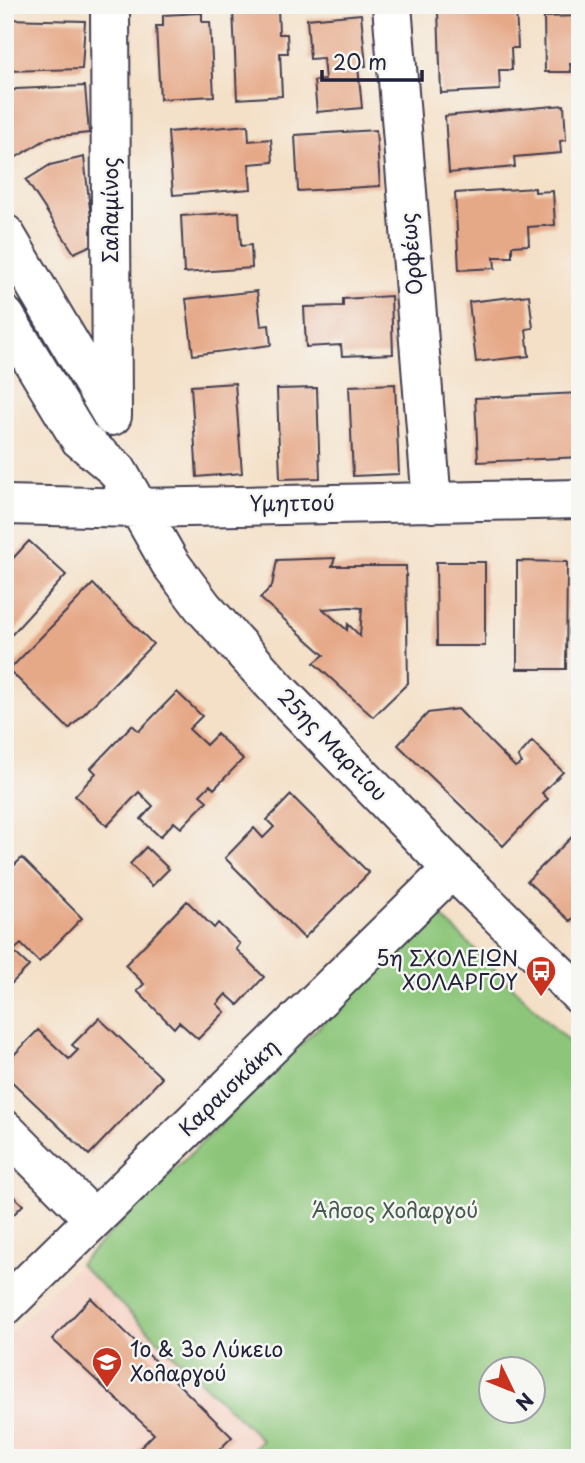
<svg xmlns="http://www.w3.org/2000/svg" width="585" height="1463" viewBox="0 0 585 1463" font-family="'Playpen Sans',sans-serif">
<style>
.built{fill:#f6d2c4}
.green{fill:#8dc67a;stroke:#58745a;stroke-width:2;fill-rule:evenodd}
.building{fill:#e6a988;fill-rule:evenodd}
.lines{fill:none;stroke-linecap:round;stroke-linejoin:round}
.minor-casing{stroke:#423e50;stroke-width:42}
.minor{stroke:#fff;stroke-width:38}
.labels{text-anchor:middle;stroke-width:5;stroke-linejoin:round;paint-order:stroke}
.street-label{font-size:21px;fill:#22223b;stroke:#f6f6f2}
.poi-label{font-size:21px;fill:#22223b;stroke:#f6f6f2;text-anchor:end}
.park-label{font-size:21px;fill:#475b51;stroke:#f6f6f2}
</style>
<rect width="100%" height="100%" fill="#f6f6f2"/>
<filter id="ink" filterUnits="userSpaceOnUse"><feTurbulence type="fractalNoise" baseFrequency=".0143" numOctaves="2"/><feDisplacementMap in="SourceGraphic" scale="14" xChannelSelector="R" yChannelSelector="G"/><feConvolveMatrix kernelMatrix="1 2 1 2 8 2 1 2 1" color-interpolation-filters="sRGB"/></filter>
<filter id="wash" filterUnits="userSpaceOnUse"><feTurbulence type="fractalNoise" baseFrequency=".00686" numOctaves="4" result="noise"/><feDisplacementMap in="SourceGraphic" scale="28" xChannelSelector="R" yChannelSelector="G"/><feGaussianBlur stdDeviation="1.57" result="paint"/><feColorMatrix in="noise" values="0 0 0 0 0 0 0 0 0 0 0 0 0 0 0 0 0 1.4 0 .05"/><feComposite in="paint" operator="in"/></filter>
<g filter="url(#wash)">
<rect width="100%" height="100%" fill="#f4e0c7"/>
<path class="built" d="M79,1264L262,1441L245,1458H5V1338Z"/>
<path class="green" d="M436,911L580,1053V1458H245L262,1440L79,1264ZM490,1368H532V1410H490Z"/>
<g id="blocks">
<path class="building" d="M278,7L279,34H287L288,53H280L282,96L237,99L233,9Z
M516,8L518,48H511L512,70H499L500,90L441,93L438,11Z
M202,13V22H210L214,96L160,99L156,26H163V15Z
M361,14L366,66H358L362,108L317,112L314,81L325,80L323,58L310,59L307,19Z
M580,16V64H570L571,72H545L544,17Z
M5,19L85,21L82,69L5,71Z
M85,86L89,133L50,137L15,158L5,142V95L16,89Z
M564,105L566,140L560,141L561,153L514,157L515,167L449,173L445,116Z
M248,125L249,141L271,139L273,162L249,164L251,189L173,195L168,132Z
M376,130L380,186L298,191L295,135Z
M84,157L94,244L74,253L26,180L50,165Z
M535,188V192L553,191L555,225L528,227L529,245L512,246V257H494L495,268L459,270L455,193Z
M239,212L241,246L251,245L252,268L184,273L181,216Z
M257,291L261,326L269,325L271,345L193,355L186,299Z
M529,295L533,328L526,329L529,356L476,362L469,302Z
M391,296L393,354L342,356L341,345L306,347L304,307L343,306V299Z
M235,383L242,473L197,477L191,386Z
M395,384L399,474L353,476L349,386Z
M317,388L320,478L280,479L277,389Z
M580,393V457L478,462L475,398Z
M29,541L66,575L5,642V567Z
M335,558L332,566H406L408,683L373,717L314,663L324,655L260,598L272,586L277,560ZM350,607L362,608L360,636L348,624L347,630L323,609Z
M517,561L567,562L566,669H517Z
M436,562H485V646H437Z
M93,584L153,644L69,729L9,670Z
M177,692L202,716L189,729L206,745L217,734L243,759L214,789L210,785L200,795L207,801L181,828L174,822L160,837L141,819L153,806L139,792L107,826L75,796L96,773L91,768L132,725L139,731Z
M458,709L515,767L522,763L518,757L532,741L563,772L542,793L548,799L503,846L398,745L428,713Z
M291,795L369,873L304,938L225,858L254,828L263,838L274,827L267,820Z
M580,829V911L570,921L527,881Z
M146,847L169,869L152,886L130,864Z
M22,858L82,918L39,962L21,944L13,951L29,966L5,990V874Z
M187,901L214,928L218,923L240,944L236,949L264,977L238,1005L226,994L217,1004L225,1012L198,1039L179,1022L174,1028L137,991L144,984L125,965Z
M99,1018L162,1078L89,1155L5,1075V1064L38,1030L69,1059L78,1050L72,1045Z
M5,1188L23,1205L5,1223Z
M91,1298L232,1437L211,1458H130L154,1434L52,1339Z"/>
</g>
</g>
<g filter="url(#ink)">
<use href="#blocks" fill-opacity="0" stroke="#423e50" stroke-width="2"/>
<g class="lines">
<g class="minor-casing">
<path id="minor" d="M110,5L112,416
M392,5L432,503
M5,234L112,415
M5,316L80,439L117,470L170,563L203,607L282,694L452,869L580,995
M5,505L138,508L580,499
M5,1130L94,1219
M5,1306L452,869"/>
</g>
<use href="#minor" class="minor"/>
</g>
</g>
<defs>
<g id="bus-pin" transform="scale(1.575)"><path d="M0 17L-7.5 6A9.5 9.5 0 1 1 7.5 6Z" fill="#c8321e" stroke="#f6f6f2"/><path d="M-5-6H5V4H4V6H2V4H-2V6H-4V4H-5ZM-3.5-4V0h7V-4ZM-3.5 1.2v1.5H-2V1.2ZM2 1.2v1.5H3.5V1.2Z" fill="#fff"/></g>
<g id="school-pin" transform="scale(1.575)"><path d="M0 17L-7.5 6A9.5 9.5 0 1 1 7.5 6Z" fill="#c8321e" stroke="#f6f6f2"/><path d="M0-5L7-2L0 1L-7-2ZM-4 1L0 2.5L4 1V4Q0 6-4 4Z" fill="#fff"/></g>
</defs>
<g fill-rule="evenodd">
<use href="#bus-pin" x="541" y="971"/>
<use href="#school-pin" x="107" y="1362"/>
</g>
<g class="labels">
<g class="street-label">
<text transform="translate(111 210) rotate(-90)" y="7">Σαλαμίνος</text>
<text transform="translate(412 254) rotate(-95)" y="7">Ορφέως</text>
<text x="292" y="511">Υμηττού</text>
<text transform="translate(332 745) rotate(46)" y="7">25ης Μαρτίου</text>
<text transform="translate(229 1088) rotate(-44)" y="7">Καραισκάκη</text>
</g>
<g class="poi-label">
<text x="518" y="966">5η ΣΧΟΛΕΙΩΝ<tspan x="518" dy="24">ΧΟΛΑΡΓΟΥ</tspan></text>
<text x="130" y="1357" text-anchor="start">1ο &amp; 3ο Λύκειο<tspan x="130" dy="24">Χολαργού</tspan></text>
</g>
<g class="park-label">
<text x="395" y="1218">Άλσος Χολαργού</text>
</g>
</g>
<rect width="585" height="1463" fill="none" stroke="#f6f6f2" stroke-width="28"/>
<g transform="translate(512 1390) rotate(133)"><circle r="33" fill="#f6f6f2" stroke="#a1a1a9" stroke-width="2"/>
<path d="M0-5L12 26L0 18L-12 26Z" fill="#c8321e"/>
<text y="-10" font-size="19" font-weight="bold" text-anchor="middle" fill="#22223b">N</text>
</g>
<path d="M322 70v10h100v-10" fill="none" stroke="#22223b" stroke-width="3.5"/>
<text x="333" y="70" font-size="21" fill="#22223b" stroke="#f6f6f2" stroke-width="5" paint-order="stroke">20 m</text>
</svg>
